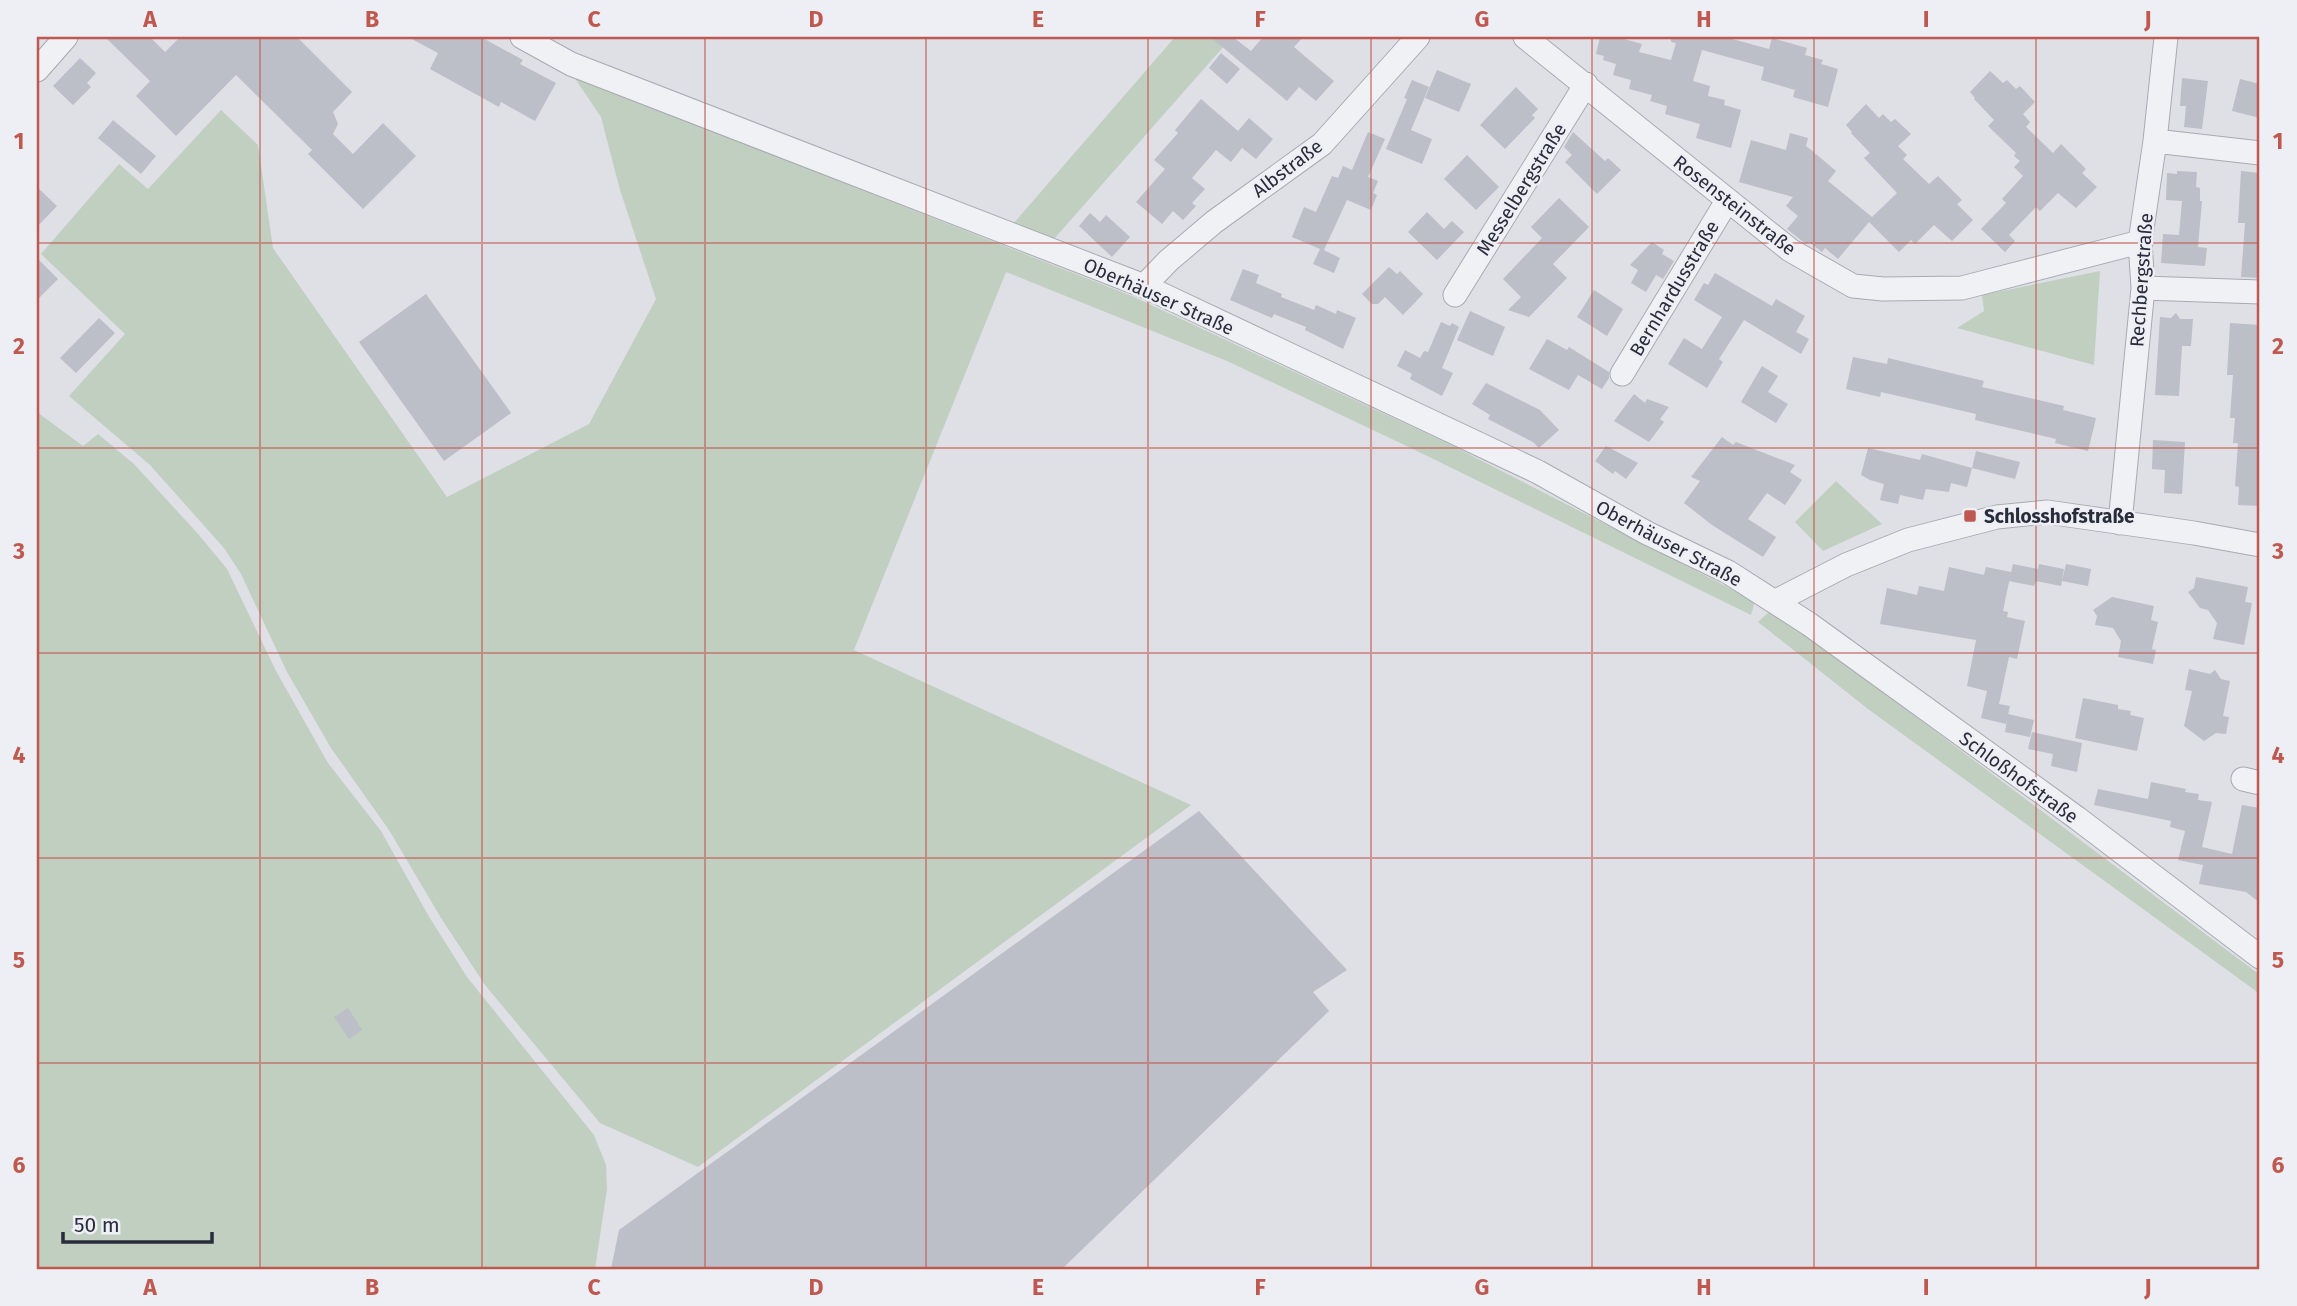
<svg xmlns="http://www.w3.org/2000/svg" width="2297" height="1306" viewBox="0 0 2297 1306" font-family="'Fira Sans',sans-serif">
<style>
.green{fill:#c1cfc0}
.building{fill:#bcbec8}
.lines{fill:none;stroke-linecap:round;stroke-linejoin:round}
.minor-casing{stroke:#a8aab3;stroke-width:25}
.minor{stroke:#f0f1f5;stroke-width:23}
.grid{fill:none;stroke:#bf584f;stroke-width:2;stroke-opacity:0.55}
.poi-dot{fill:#bf584f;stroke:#edeff4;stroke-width:2.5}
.labels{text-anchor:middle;stroke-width:5;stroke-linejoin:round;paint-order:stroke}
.street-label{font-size:19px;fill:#292c3b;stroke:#edeff4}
.poi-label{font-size:19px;font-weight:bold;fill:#292c3b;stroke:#edeff4;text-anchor:start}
.neatline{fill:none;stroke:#bf584f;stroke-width:2.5}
.grid-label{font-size:23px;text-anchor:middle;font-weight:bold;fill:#bf584f}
</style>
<rect width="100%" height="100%" fill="#dee0e6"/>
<path class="green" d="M1175,37H1232L1054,239L1013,224Z
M574,77L1132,296L1451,445L1755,601L1751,615L1415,450L1227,361L1006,272L854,650L1191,805L698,1167L600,1123L485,985L441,918L389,830L331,748L287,672L241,574L224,548L150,465L69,396L125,334L41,254L119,164L148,189L221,110L258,145L273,248L447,497L589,424L656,299L620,190L601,117Z
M2100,271L2094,365L1957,328L1984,311L1982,295Z
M37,412L83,446L98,434L134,464L199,535L227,569L276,671L328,763L381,831L428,915L467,977L594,1135L606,1165L607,1189L595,1269H37Z
M1836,481L1882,524L1823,551L1795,522Z
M1770,611L1903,707L2260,975V994L1868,709L1758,622Z"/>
<path class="building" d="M105,37H150L165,52L180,37H297L352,92L333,112L338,124L333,134L353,154L383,123L416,156L363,209L308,154L312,150L236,75L176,136L136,96L150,81Z
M408,37H481L523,60L520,64L556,83L535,121L501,102L499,107L430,69L438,53Z
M1217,37H1233L1251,51L1263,37H1303L1294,47L1334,81L1316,101L1299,87L1287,101L1214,40Z
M1600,37H1617L1642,44L1639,52L1671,60L1676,43L1671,42V37H1725L1769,49L1772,38L1807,48L1805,55L1823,60L1821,64L1838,69L1828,107L1793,97L1795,90L1761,80L1764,67L1702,50L1693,81L1710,86L1708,96L1725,100L1724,105L1741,110L1731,148L1696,138L1700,124L1665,114L1667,106L1650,101L1652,95L1629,89L1631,80L1613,75L1616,64L1603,60L1604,56L1596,54Z
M1221,53L1240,69L1227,84L1209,68Z
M80,58L96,73L87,83L91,87L73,105L53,86Z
M1437,70L1471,84L1459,112L1425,98Z
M1990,71L2003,83L2007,80L2016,89L2020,86L2035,102L2023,114L2030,122L2026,127L2053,153L2061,144L2086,169L2082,173L2097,187L2076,208L2058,193L2040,211L2036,207L2009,235L2015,241L2005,252L1981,229L2006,203L2002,199L2023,176L2014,167L2020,161L2014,156L2016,153L1988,126L1994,120L1974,99L1975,98L1970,92Z
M2182,78L2208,81L2202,129L2184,127L2186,106H2180Z
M2240,79L2260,84V118L2232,111Z
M1412,80L1429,87L1411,130L1432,139L1422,164L1386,149L1407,99L1404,98Z
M1516,87L1538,109L1532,115L1535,118L1505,149L1480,125Z
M1201,99L1238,131L1249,118L1273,139L1256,159L1242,148L1231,162L1216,150L1192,178L1205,189L1192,203L1196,206L1183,220L1173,211L1162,224L1136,202L1165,169L1154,160L1178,133L1175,130Z
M1866,104L1879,118L1883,114L1891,122L1895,119L1911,134L1898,146L1907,155L1903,159L1929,184L1938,176L1962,200L1957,204L1973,220L1952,241L1934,225L1915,244L1911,240L1899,252L1869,222L1838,259L1825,248L1822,252L1809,242L1807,244L1802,241L1787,229L1798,216L1786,206L1793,197L1739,182L1751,140L1786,150L1790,133L1808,138L1806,146L1815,153L1814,155L1816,154L1836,171L1828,181L1872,217L1897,193L1864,158L1870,153L1851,133L1852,132L1846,125Z
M113,120L156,156L141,174L98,138Z
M1368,132L1385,139L1368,177L1378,181L1373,193L1377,195L1371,210L1347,200L1324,250L1340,258L1334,273L1313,264L1320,249L1292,237L1304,207L1316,212L1332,176L1338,178L1343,166L1352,170Z
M1573,132L1605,161L1608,158L1621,170L1597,194L1565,162L1572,155L1564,147Z
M1467,155L1499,187L1476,210L1444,179Z
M2177,171L2197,172L2196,187L2200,188V201H2202L2198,247L2207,248L2205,266L2161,263L2163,234L2179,235L2182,201L2166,200L2167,173L2177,174Z
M2241,171L2260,173V278L2241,277L2245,223H2238Z
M37,187L57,206L37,227Z
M1559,198L1589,227L1553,264L1567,278L1529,317L1508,310L1521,297L1503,279L1542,238L1531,227Z
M1427,212L1444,229L1452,221L1464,232L1437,260L1408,232Z
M1090,213L1100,222L1106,215L1130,237L1112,257L1079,226Z
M1652,242L1664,250L1662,254L1674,261L1663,279L1656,275L1646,292L1631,283L1638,270L1630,265Z
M37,258L58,279L37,300Z
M1389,267L1397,274L1400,271L1423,294L1403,315L1385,297L1378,304H1372L1362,294Z
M1243,269L1259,275L1256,283L1282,294L1281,297L1314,310L1316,305L1336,314L1337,310L1356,318L1343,349L1305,330L1306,327L1274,314L1272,318L1230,300Z
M1715,273L1772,306L1776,299L1805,316L1796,332L1809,339L1801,354L1744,320L1719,359L1723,362L1707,388L1668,364L1684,338L1702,349L1722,317L1694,300L1704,283L1708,285Z
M1594,290L1623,309L1607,336L1577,317Z
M426,294L511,413L444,461L359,342Z
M1470,311L1505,327L1493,356L1457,340Z
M2176,313L2180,319H2193L2191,346H2182L2179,396L2155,395L2160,317L2171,318Z
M99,318L115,333L76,373L60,358Z
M1441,322L1450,326L1452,323L1459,327L1442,368L1453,373L1442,396L1410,379L1412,374L1397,366L1405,350L1420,358L1424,351L1428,352Z
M2230,323L2260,325V506L2238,505L2239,487L2235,486L2238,443H2233L2235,418H2230L2233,375H2227Z
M1547,339L1567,350L1569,347L1609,372V378L1602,389L1578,375L1569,390L1529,369Z
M1853,357L1887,364L1888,358L1984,381L1982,387L2064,406L2063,410L2096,418L2088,451L2055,443L2056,439L1975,420L1976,414L1881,392L1880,397L1846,389Z
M1762,366L1778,376L1768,392L1788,404L1776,423L1741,402Z
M1486,383L1540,410L1559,430L1539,448L1533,442L1488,419L1490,415L1472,404Z
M1634,394L1645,403L1647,399L1669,407L1660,419L1664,422L1649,442L1614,421Z
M1722,437L1733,445L1736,442L1795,465L1790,472L1802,480L1785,505L1767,493L1748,519L1776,537L1763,557L1712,525L1684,503L1700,481L1691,477Z
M2153,440L2185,442L2182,494L2164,493L2165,470L2152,469Z
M1606,446L1638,463L1626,479L1615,471L1613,474L1595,461Z
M1868,448L1920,460L1922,454L1972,468L1967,487L1951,483L1949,492L1926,489L1923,500L1900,495L1898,504L1880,500L1884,484L1870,480L1861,475Z
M1976,451L2020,462L2015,479L1972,468Z
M2013,564L2038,569L2039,564L2064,569L2061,586L2036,581L2034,586L2009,581Z
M2066,564L2091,569L2088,586L2062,581Z
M1949,567L1984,575L1986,567L2011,572L2003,611L2008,612L2007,617L2025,621L2017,659L2009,657L1999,704L2010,706L2006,724L1981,718L1987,691L1967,686L1976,640L1880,624L1887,588L1917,595L1919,586L1944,591Z
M2196,577L2248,587L2245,602L2252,603L2244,645L2213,639L2217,623L2208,610L2200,608L2188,592L2194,588Z
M2112,597L2154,606L2151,620L2158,622L2152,649L2156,650L2153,664L2118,657L2121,641L2113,628L2095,625L2097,616L2093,610Z
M2189,669L2210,674L2215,670L2221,679L2230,681L2223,716L2229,717L2226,734L2216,733L2204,741L2184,726L2192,691L2185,690Z
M2083,698L2118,705V709L2131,711L2130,715L2144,718L2137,751L2075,738Z
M2008,714L2034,720L2030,737L2005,732Z
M2032,732L2082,743L2077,772L2051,766L2053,754L2028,749Z
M2151,782L2186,789L2185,792L2199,794L2198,800L2212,802L2202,847L2232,854L2242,805L2260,808V903L2246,892L2199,884L2203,865L2178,860L2185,831L2170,827L2171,821L2094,805L2098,789L2148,799Z
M1199,811L1347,970L1313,992L1329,1011L1062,1269H611L619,1230Z
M348,1008L362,1030L349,1039L334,1017Z"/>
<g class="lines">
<g class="minor-casing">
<path id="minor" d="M522,37L571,64L1144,286L1538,472L1647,533L1728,572L1809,624L2077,818L2260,957
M1525,37L1790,250L1853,286L1883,289L1962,288L2140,242
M37,70L66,37
M2155,141L2260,153
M1144,286L1168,261L1214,222L1322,144L1418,37
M2143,288L2260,292
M1455,295L1586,84
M1622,374L1727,201
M2120,523L2143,288L2140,242L2155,141L2166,37
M1776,601L1846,565L1908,540L1997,517L2047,512L2194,533L2260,545
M2243,779L2260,783"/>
</g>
<use href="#minor" class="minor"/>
</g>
<path class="grid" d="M260,37V1269M482,37V1269M705,37V1269M926,37V1269M1148,37V1269M1371,37V1269M1592,37V1269M1814,37V1269M2036,37V1269M37,243H2260M37,448H2260M37,653H2260M37,858H2260M37,1063H2260"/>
<rect class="poi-dot" x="1963" y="509" width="14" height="14" rx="3.5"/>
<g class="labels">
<g class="street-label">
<text transform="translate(1287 168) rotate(-37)" y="7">Albstraße</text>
<text transform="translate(1521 189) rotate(-58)" y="7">Messelbergstraße</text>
<text transform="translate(1735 205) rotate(38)" y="7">Rosensteinstraße</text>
<text transform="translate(2141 280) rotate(-86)" y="7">Rechbergstraße</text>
<text transform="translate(1674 288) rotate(-59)" y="7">Bernhardusstraße</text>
<text transform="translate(1159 296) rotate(24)" y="7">Oberhäuser Straße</text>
<text transform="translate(1669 543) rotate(28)" y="7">Oberhäuser Straße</text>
<text transform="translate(2019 777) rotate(36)" y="7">Schloßhofstraße</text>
</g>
<g class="poi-label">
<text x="1984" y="523">Schlosshofstraße</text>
</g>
</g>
<rect width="2297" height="1306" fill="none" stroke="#edeff4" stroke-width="77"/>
<path d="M63 1232v10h149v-10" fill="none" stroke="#292c3b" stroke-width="3.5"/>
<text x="74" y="1232" font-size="21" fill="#292c3b" stroke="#edeff4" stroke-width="5" paint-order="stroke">50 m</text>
<rect x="38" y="38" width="2220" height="1230" class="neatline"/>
<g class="grid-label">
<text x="150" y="27">A</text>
<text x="372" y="27">B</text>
<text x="594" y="27">C</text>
<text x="816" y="27">D</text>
<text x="1038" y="27">E</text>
<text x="1260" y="27">F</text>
<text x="1482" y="27">G</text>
<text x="1704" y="27">H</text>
<text x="1926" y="27">I</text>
<text x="2148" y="27">J</text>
<text x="19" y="149">1</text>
<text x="2278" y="149">1</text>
<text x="19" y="354">2</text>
<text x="2278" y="354">2</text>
<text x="19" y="559">3</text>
<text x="2278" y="559">3</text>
<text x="19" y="763">4</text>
<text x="2278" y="763">4</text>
<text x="19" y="968">5</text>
<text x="2278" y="968">5</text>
<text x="19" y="1173">6</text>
<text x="2278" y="1173">6</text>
<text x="150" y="1295">A</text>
<text x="372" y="1295">B</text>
<text x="594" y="1295">C</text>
<text x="816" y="1295">D</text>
<text x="1038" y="1295">E</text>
<text x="1260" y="1295">F</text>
<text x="1482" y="1295">G</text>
<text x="1704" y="1295">H</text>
<text x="1926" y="1295">I</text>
<text x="2148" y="1295">J</text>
</g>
</svg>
